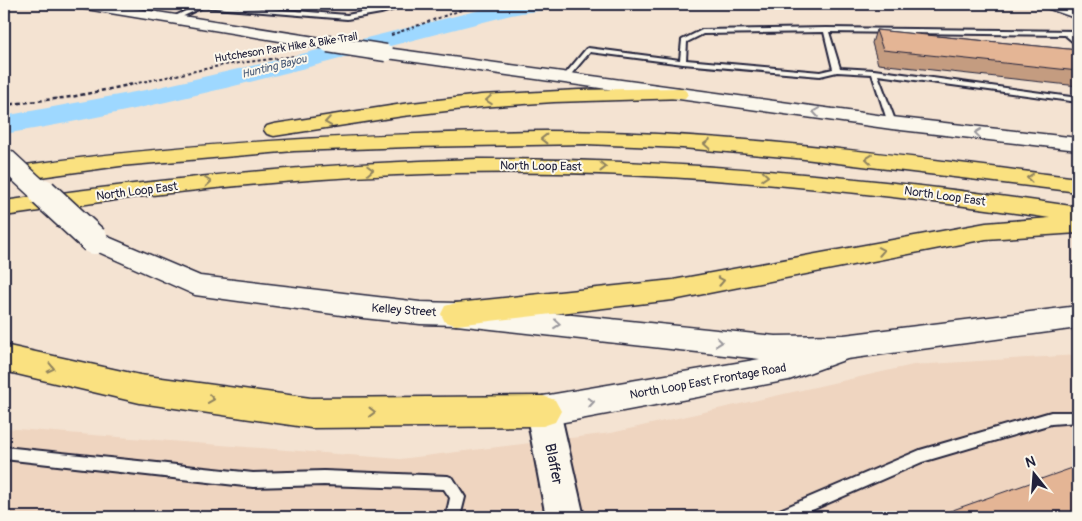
<svg xmlns="http://www.w3.org/2000/svg" width="1082" height="521" viewBox="0 0 1082 521" font-family="Pangolin,sans-serif">
<style>
.built{fill:#efd5c0}
.lines{fill:none;stroke-linecap:round;stroke-linejoin:round}
.river{fill:#9ed8ff;fill-rule:evenodd}
.service-casing{stroke:#22223b;stroke-width:4}
.tertiary-casing{stroke:#22223b;stroke-width:4}
.secondary-casing{stroke:#22223b;stroke-width:3}
.motorway-casing{stroke:#22223b;stroke-width:3}
.path-far1{stroke:#22223b;stroke-width:2;stroke-dasharray:3 2.5;stroke-linecap:butt}
.path{stroke:#22223b;stroke-width:2.5;stroke-dasharray:4 3;stroke-linecap:butt}
.service{fill:#fbf7ec;fill-rule:evenodd}
.tertiary{fill:#fbf7ec;fill-rule:evenodd}
.secondary{fill:#fbf7ec;fill-rule:evenodd}
.motorway{fill:#fae180;fill-rule:evenodd}
.secondary-bridge-far2-casing{stroke:#22223b;stroke-width:19;stroke-linecap:butt}
.secondary-bridge-far1-casing{stroke:#22223b;stroke-width:24;stroke-linecap:butt}
.secondary-bridge-casing{stroke:#22223b;stroke-width:31;stroke-linecap:butt}
.secondary-bridge-far2{stroke:#fbf7ec;stroke-width:16}
.secondary-bridge-far1{stroke:#fbf7ec;stroke-width:21}
.secondary-bridge{stroke:#fbf7ec;stroke-width:28}
.wall{fill:#c49c80;stroke:#22223b}
.building{fill:#e4b595;stroke:#22223b}
.oneway{stroke:#8e825e}
.oneway2{stroke:#99979c}
.labels{text-anchor:middle;stroke-width:4;stroke-linejoin:round;paint-order:stroke}
.far-street-label{font-size:11px;fill:#22223b;stroke:#fbf7ec}
.far-water-label{font-size:11px;font-style:italic;fill:#475976;stroke:#fbf7ec}
.street-label{font-size:12px;fill:#22223b;stroke:#fbf7ec}
.near-street-label{font-size:15px;fill:#22223b;stroke:#fbf7ec}
</style>
<rect width="100%" height="100%" fill="#f4e3d2"/>
<filter id="ink" filterUnits="userSpaceOnUse"><feTurbulence type="fractalNoise" baseFrequency=".02" numOctaves="2"/><feDisplacementMap in="SourceGraphic" scale="10" xChannelSelector="R" yChannelSelector="G"/><feConvolveMatrix kernelMatrix="1 2 1 2 8 2 1 2 1" color-interpolation-filters="sRGB"/></filter>
<g filter="url(#ink)">
<path class="built" d="M1078,355V517H4V428L400,459L611,433L913,365Z"/>
<g class="lines">
<path class="river" d="M504,4H555L551,8C537,12 521,12 507,16C340,58 174,106 4,134V116L151,89L269,62Z"/>
<g class="service-casing">
<path id="service" d="M189,4H206L347,15L403,4H411L381,13L347,19L203,7L175,20H171V18L196,6Z
M826,28L1078,31V35H1072L1078,41V46L1065,35L829,32L840,68L874,70L1078,98V102L878,75L896,123L892,125L888,123L872,74L837,72L820,76L683,64L590,52L567,79L562,78L586,49L588,48L680,60L682,40L702,30ZM824,32L833,69L820,72L686,60L687,42L703,34Z
M1051,412H1078V422L1051,424L922,462L796,517H773L775,512L920,450Z
M4,447L253,473L324,471L448,476L453,478L465,497L460,517H446L450,498L444,489L324,485L253,487L4,459Z"/>
</g>
<g class="tertiary-casing">
<path id="tertiary" d="M543,397L555,401L560,411L584,517H546L526,411L531,401Z"/>
</g>
<g class="secondary-casing">
<path id="secondary" d="M73,4H106L328,39L334,40L336,44L334,48L328,49L80,8L75,7Z
M1042,4H1062L1078,10V19L1044,7Z
M386,48L892,117L1078,138V150L892,129L380,57L378,53L380,49Z
M94,231L200,276L420,302L456,303L775,336L844,335L1078,306V328L847,359L789,380L543,426L531,422L525,411L531,400L543,396L760,359L456,325L420,324L363,318L195,295L85,246L81,240L85,234Z"/>
</g>
<g class="motorway-casing">
<path id="motorway" d="M678,88L685,90L688,94L685,98L554,102L481,107L403,116L274,136L267,134L264,130L267,126L274,124L403,104L481,95L579,90Z
M546,131C725,131 902,156 1078,178V192L796,158L682,148L586,144L410,147L294,151L120,166L4,182V168C184,142 365,133 546,131Z
M478,159C680,159 878,177 1078,207V233L986,239L673,300L456,325L445,322L441,314L445,306L456,303L673,280L986,223L1050,218C834,186 616,165 397,175C318,178 239,185 161,194C108,200 56,209 4,216V201C162,178 319,163 478,159Z
M4,345L140,375L311,398L543,396L555,400L561,411L555,422L543,426L311,428L140,403L4,371Z"/>
</g>
<path class="path-far1" d="M391,35L478,4
M128,85L224,65L295,56"/>
<path class="path" d="M4,105L71,97L134,84"/>
<use href="#service" class="service"/>
<use href="#tertiary" class="tertiary"/>
<use href="#secondary" class="secondary"/>
<use href="#motorway" class="motorway"/>
<g class="secondary-bridge-far2-casing">
<path id="secondary-bridge-far2" d="M328,44L386,53"/>
</g>
<g class="secondary-bridge-far1-casing">
<path id="secondary-bridge-far1" d="M4,158L44,195"/>
</g>
<g class="secondary-bridge-casing">
<path id="secondary-bridge" d="M43,193L94,240"/>
</g>
<use href="#secondary-bridge-far2" class="secondary-bridge-far2"/>
<use href="#secondary-bridge-far1" class="secondary-bridge-far1"/>
<use href="#secondary-bridge" class="secondary-bridge"/>
</g>
<path class="wall" d="M288,4H309L305,6Z
M876,30L1078,50V86L878,64L872,43Z"/>
<path class="building" d="M876,30L1078,50V71L883,50Z
M1078,466V517H933Z"/>
<defs><path id="oneway-chevron" d="M-2-3.5L2.5 0L-2 3.5" fill="none" stroke-width="1.6" stroke-linecap="round" stroke-linejoin="round" transform="scale(1.25)"/></defs>
<g class="oneway">
<use href="#oneway-chevron" transform="translate(489 100) rotate(176)"/>
<use href="#oneway-chevron" transform="translate(328 122) rotate(171)"/>
<use href="#oneway-chevron" transform="translate(544 139) rotate(-180)"/>
<use href="#oneway-chevron" transform="translate(707 144) rotate(-177)"/>
<use href="#oneway-chevron" transform="translate(869 159) rotate(-174)"/>
<use href="#oneway-chevron" transform="translate(603 167) rotate(1)"/>
<use href="#oneway-chevron" transform="translate(370 170) rotate(-3)"/>
<use href="#oneway-chevron" transform="translate(765 176) rotate(4)"/>
<use href="#oneway-chevron" transform="translate(1030 178) rotate(-173)"/>
<use href="#oneway-chevron" transform="translate(208 182) rotate(-5)"/>
<use href="#oneway-chevron" transform="translate(881 251) rotate(-11)"/>
<use href="#oneway-chevron" transform="translate(721 281) rotate(-11)"/>
<use href="#oneway-chevron" transform="translate(51 368) rotate(13)"/>
<use href="#oneway-chevron" transform="translate(211 399) rotate(8)"/>
<use href="#oneway-chevron" transform="translate(372 412)"/>
</g>
<g class="oneway2">
<use href="#oneway-chevron" transform="translate(816 112) rotate(-172)"/>
<use href="#oneway-chevron" transform="translate(978 133) rotate(-173)"/>
<use href="#oneway-chevron" transform="translate(557 324) rotate(6)"/>
<use href="#oneway-chevron" transform="translate(719 342) rotate(6)"/>
<use href="#oneway-chevron" transform="translate(591 402) rotate(-10)"/>
</g>
</g>
<g class="labels">
<g class="far-street-label">
<text transform="translate(286 47) rotate(-9)" y="4">Hutcheson Park Hike &amp; Bike Trail</text>
</g>
<g class="far-water-label">
<text transform="translate(274 66) rotate(-14)" y="4">Hunting Bayou</text>
</g>
<g class="street-label">
<text transform="translate(541 166) rotate(1)" y="4">North Loop East</text>
<text transform="translate(137 191) rotate(-7)" y="4">North Loop East</text>
<text transform="translate(945 196) rotate(8)" y="4">North Loop East</text>
<text transform="translate(404 310) rotate(4)" y="4">Kelley Street</text>
<text transform="translate(708 381) rotate(-10)" y="4">North Loop East Frontage Road</text>
</g>
<g class="near-street-label">
<text transform="translate(554 464) rotate(79)" y="5">Blaffer</text>
</g>
</g>
<rect width="1082" height="521" fill="none" stroke="#fbf7ec" stroke-width="20"/>
<rect x="10" y="10" width="1062" height="501" fill="none" stroke="#22223b" stroke-width="2" filter="url(#ink)"/>
<g transform="translate(1034 474) rotate(343)" stroke="#fbf7ec" stroke-width="4" paint-order="stroke">
<path d="M0-4L9 19L0 12L-9 19Z" fill="#22223b"/>
<text y="-8" font-size="14" font-weight="bold" text-anchor="middle" fill="#22223b">N</text>
</g>
</svg>
